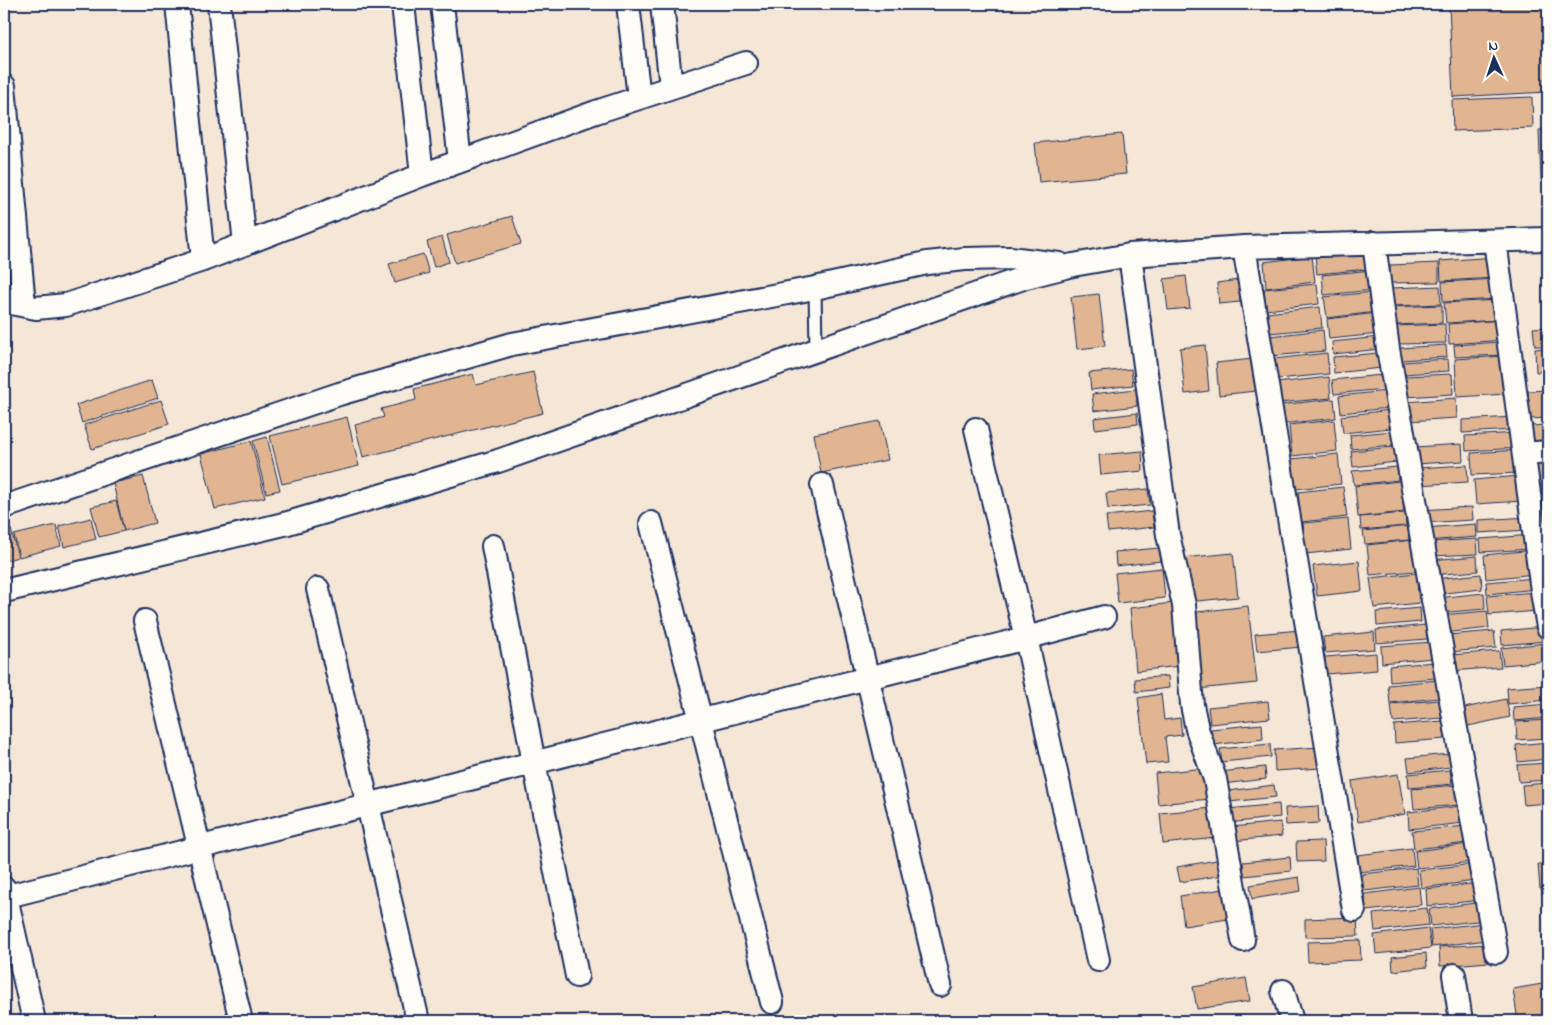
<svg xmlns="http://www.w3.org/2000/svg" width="1552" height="1025" viewBox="0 0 1552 1025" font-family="'Indie Flower',sans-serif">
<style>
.building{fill:#e1b591;stroke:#1b2f5e}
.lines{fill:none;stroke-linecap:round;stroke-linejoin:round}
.service-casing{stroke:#1b2f5e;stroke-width:15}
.minor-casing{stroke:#1b2f5e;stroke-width:26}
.service{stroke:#fdfcf7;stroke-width:11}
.minor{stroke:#fdfcf7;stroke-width:22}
</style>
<rect width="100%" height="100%" fill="#f5e7d8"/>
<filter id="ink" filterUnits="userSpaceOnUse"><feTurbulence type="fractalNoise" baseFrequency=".02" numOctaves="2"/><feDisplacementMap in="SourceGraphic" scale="10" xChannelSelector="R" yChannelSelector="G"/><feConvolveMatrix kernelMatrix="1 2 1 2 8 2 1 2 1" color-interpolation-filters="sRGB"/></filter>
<g filter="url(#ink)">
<path class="building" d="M1449,4H1548V92L1453,97Z
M1532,97L1533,128L1453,131L1452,100Z
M1539,130H1548V180H1541Z
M1122,134L1126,174L1039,182L1035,143Z
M512,216L521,244L455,263L447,235Z
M442,237L449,262L434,267L427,242Z
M1365,249L1367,269L1317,274L1315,254Z
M423,254L429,273L395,283L389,264Z
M1312,256L1315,282L1266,288L1264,262Z
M1495,257L1496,278L1441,281L1440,261Z
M1439,263V282L1390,283V265Z
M1372,270L1374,290L1324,295L1322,275Z
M1186,276L1190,308L1168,310L1164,279Z
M1497,279L1498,299L1443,302L1442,282Z
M1238,280L1240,302L1219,304L1217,283Z
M1317,284L1319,304L1266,310L1264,289Z
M1440,286L1441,304L1392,306L1391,288Z
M1374,292L1376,312L1327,318L1324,297Z
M1099,294L1105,346L1077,349L1071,297Z
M1499,300L1501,320L1446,323L1444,303Z
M1442,305V323L1394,325L1393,307Z
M1320,307L1322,328L1270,333L1267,313Z
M1377,313L1379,334L1329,339L1327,319Z
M1503,320L1504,340L1449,344L1448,324Z
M1445,324L1446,343L1397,344L1396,326Z
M1548,327V346H1535L1533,328Z
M1323,330L1325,351L1272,356L1270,336Z
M1379,337L1381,349L1333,354L1332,342Z
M1502,342L1503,355L1455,357L1454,345Z
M1205,345L1209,391L1185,394L1180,348Z
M1446,345L1447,357L1401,360L1400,348Z
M1548,348V371L1536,372L1535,349Z
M1327,353L1329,374L1277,379L1274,359Z
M1379,353L1381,368L1334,373L1333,357Z
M1505,356L1507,394L1457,397L1455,359Z
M1253,359L1256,391L1219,395L1216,363Z
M1448,359L1449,371L1403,374L1402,362Z
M1131,369L1133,385L1091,390L1089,373Z
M533,372L543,413L363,457L355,425L384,417L381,409L416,400L414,389L473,374L476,385Z
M1452,374L1453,394L1406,397L1405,376Z
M1382,375L1384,389L1334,394L1332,380Z
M1329,377L1331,398L1278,403L1276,383Z
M152,380L158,398L82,423L76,405Z
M1136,389L1137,406L1094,411L1092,394Z
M1548,390V418L1530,419L1528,391Z
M1387,391L1389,408L1341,413L1339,396Z
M1456,398L1457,418L1407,421L1406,402Z
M1334,399L1336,418L1281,424L1279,405Z
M161,400L169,424L92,449L84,425Z
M1390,410L1391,428L1343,433L1341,416Z
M1137,413L1138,424L1095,429L1094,418Z
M347,417L359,466L282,484L270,436Z
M1513,417L1514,430L1462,433V420Z
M1334,420L1337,451L1292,456L1289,425Z
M880,421L888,460L821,473L814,434Z
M1548,425V448L1531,449L1530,426Z
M1393,431L1394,445L1351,449L1350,435Z
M1518,433L1519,448L1466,451L1465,436Z
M267,437L280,490L266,493L253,441Z
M251,441L265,497L215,509L201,454Z
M1462,444L1463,461L1416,464L1415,447Z
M1394,447L1396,462L1353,467L1351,451Z
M1519,450L1520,473L1472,475L1471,453Z
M1142,451L1143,471L1101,475L1099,455Z
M1338,454L1341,484L1295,489L1292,459Z
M1535,456H1548V514H1538Z
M1467,465L1468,482L1418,485L1417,468Z
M1397,467L1398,480L1354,485L1352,471Z
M143,476L155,523L124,531L113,483Z
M1520,476L1522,501L1476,504L1474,480Z
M1400,481L1404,512L1358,517L1355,486Z
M1343,487L1347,517L1301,522L1298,492Z
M1148,489L1150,505L1108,509L1106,493Z
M116,501L124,531L99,537L91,507Z
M1472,507L1473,520L1421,523L1420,510Z
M1152,511L1154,527L1108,532L1106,516Z
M1405,513L1406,526L1361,530L1360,517Z
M1530,517V530L1478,533V520Z
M91,518L96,539L64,547L59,526Z
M1348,519L1351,549L1306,554L1303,523Z
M1476,524L1477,537L1425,541V528Z
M56,525L61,546L19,557L14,535Z
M1408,526L1409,540L1365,544L1363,531Z
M11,529L18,557L4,561V531Z
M1532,535L1533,549L1481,552L1480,539Z
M1477,539L1478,554L1430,556L1428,542Z
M1413,540L1416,571L1370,575L1367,545Z
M1159,548L1161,561L1116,566L1115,552Z
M1533,550L1535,574L1486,579L1484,555Z
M1233,553L1238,597L1187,602L1183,558Z
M1477,556L1478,571L1432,575L1430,560Z
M1359,561L1362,591L1317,596L1313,566Z
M1162,568L1165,598L1118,603L1115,573Z
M1416,573L1419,603L1374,608L1370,578Z
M1481,574L1482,589L1436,594L1434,579Z
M1536,578L1537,589L1487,594L1486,582Z
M1535,592L1537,611L1489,615L1487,596Z
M1484,593L1485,609L1438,613L1437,598Z
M1181,602L1188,665L1136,671L1130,608Z
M1248,606L1257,683L1197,689L1189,613Z
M1420,608L1421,622L1377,626L1376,612Z
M1487,611L1489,628L1443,633L1441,615Z
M1426,625L1427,639L1377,643L1376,630Z
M1544,627L1546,641L1502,645L1501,631Z
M1301,630L1302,647L1257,651L1255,634Z
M1494,631L1496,648L1449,652L1448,635Z
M1374,632L1375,649L1325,653L1323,637Z
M1432,642L1433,658L1382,663L1381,646Z
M1546,643L1547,661L1503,665L1501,648Z
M1499,651L1501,667L1452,671L1451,655Z
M1376,653L1377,670L1326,674L1325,657Z
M1435,662L1436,678L1390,682L1389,666Z
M1168,676L1169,688L1136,692L1135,679Z
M1438,680L1439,698L1390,703L1388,685Z
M1548,685V700L1508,704L1507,688Z
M1161,694L1164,720L1180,718L1182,735L1165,737L1168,762L1146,764L1138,698Z
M1506,699L1510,717L1459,728L1455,710Z
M1440,700L1442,718L1393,722L1391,704Z
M1268,701L1270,718L1210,724L1208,707Z
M1548,704V718L1514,721L1513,707Z
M1548,720V738L1517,740L1516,722Z
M1443,721L1445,739L1395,743L1394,725Z
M1262,724L1263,739L1213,745L1211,729Z
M1548,742V759L1518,762L1516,745Z
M1270,744L1271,757L1222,762L1220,749Z
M1320,747L1321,768L1275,771L1274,750Z
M1449,754L1451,767L1409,772L1407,758Z
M1548,763V780L1519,782L1517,765Z
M1265,767L1266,779L1222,784L1220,772Z
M1207,768L1210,799L1158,804L1155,773Z
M1450,770L1452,784L1409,788L1408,774Z
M1398,774L1405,814L1358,822L1352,781Z
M1548,783V803L1524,805L1522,785Z
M1274,785L1276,797L1229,802L1228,791Z
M1456,785L1458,805L1414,809L1412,789Z
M1279,804L1280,817L1229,823L1228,809Z
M1318,806L1319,823L1286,825L1285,808Z
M1462,806L1464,823L1409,829L1408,812Z
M1212,808L1215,838L1163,844L1160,813Z
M1280,822L1282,836L1233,841L1232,827Z
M1466,826L1468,843L1414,849L1412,831Z
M1323,841L1324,861L1297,862L1296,842Z
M1469,844L1471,862L1417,868L1415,851Z
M1412,848L1414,866L1359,872L1358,855Z
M1290,857L1291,871L1244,876L1243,862Z
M1222,859L1224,875L1180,882L1177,867Z
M1548,863V888L1540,889L1538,864Z
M1474,864L1475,881L1421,888L1419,870Z
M1416,868L1418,885L1364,891L1362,874Z
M1299,877L1301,891L1252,899L1250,885Z
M1480,883L1482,900L1427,906L1426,889Z
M1419,887L1421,905L1366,911L1365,894Z
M1223,889L1228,919L1184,926L1180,896Z
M1548,890V911H1544L1542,891Z
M1483,902L1486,920L1431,926L1429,909Z
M1427,908L1429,925L1375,931L1373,914Z
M1357,917L1358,936L1305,937V919Z
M1485,923L1487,940L1432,947L1430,929Z
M1428,928L1431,948L1376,954L1374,935Z
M1360,940L1361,960L1308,962L1307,942Z
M1488,944L1489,962L1440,966L1439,947Z
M1426,953L1427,967L1393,971L1392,957Z
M1246,978L1250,1001L1197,1009L1193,987Z
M1548,983V1021H1518L1513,989Z"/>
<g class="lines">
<g class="service-casing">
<path id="service" d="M815,288L816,351"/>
</g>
<g class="minor-casing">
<path id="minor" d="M177,4L203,260
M219,4L245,244
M403,4L422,175
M442,4L460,161
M628,4L639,97
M662,4L671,87
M4,86L24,305
M1495,241L1543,598L1548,627
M1374,243L1388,349L1496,952
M1244,247L1354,910
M1130,255L1168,535L1184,605L1192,705L1197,729L1215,779L1243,940
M4,297L11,303L36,308L66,305L203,260L422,175L596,112L746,63
M1524,454L1548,452
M822,485L940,985
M4,507L339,394L512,344L815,288L927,263L965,259L1010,258L1059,264
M651,523L772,1002
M493,546L534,763L577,976
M318,589L418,1021
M4,591L288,523L498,461L1026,277L1073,265L1130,255L1244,247L1548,239
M145,621L241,1021
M4,888L34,1021
M4,897L1026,638L976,429
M1098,960L1026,638L1104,617
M1454,975L1461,1021
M1283,991L1292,1021"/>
</g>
<use href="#service" class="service"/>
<use href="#minor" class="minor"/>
</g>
</g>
<rect width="1552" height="1025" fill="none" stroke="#fdfcf7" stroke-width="20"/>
<rect x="10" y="10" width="1532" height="1005" fill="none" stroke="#1b2f5e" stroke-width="2" filter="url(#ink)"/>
<g transform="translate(1494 58) rotate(357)" stroke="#fdfcf7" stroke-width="4" paint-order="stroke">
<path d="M0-4L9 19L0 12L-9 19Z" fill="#1b2f5e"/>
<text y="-8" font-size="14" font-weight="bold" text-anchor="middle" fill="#1b2f5e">N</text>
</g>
</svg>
